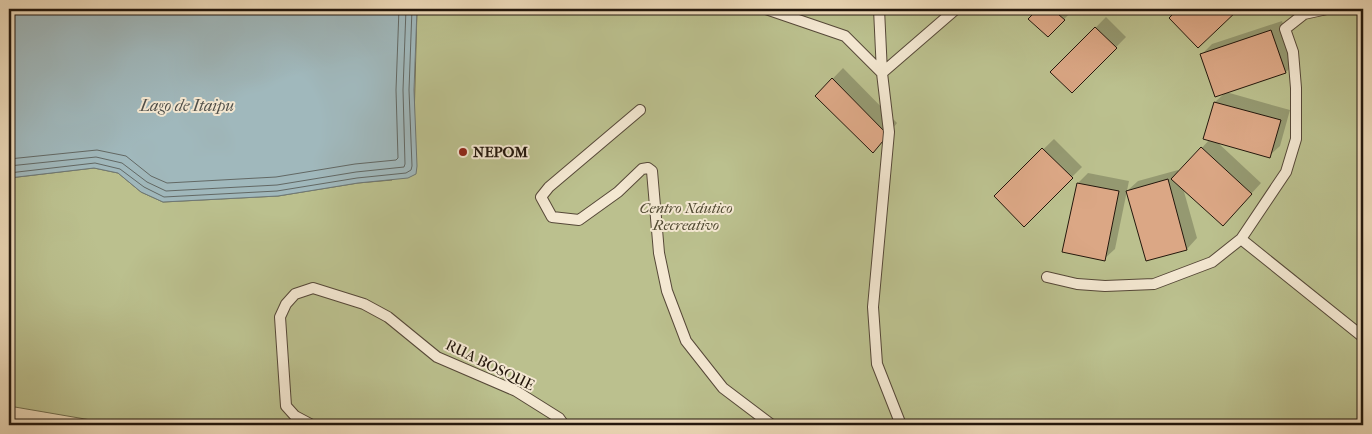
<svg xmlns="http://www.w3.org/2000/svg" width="1372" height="434" viewBox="0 0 1372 434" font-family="'IM FELL French Canon',serif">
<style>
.green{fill:#bbc08e;stroke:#6f6c4d}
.water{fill:#a0b8bc;stroke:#6e7876}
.shadow{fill:#0003}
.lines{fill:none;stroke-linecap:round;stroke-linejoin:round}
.shore{stroke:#626864;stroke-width:1}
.building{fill:#dba785;stroke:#23170c}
.service-casing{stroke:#564838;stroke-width:12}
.service{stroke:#f4e8d2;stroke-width:10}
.poi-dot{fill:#8f2418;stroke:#f4e8d2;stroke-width:2}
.labels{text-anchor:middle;stroke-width:4;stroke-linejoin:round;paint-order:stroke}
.poi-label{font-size:15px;font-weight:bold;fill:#23170c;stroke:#f4e8d2;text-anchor:start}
.park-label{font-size:15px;font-style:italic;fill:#514a33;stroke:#f4e8d2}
.street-label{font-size:15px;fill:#23170c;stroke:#f4e8d2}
.water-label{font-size:16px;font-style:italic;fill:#4f4f4a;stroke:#f4e8d2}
</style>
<rect width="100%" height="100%" fill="#eedbba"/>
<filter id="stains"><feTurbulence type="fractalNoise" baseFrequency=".004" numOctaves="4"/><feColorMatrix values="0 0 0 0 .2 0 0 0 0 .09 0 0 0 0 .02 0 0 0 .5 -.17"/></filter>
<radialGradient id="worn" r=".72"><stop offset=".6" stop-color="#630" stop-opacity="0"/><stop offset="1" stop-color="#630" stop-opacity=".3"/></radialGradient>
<path class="green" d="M417,9H1363V425H120L9,406V178L94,168L118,173L141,192L163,202L278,196L358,183L392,180L414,121Z"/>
<path class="water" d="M9,9H417L414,90L417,166L416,174L408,178L358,183L278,196L163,202L141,192L118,173L94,168L9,178Z"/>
<path class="shadow" d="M1039,9H1067L1071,12L1055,29L1030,19Z
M1179,9H1237L1198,46L1170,18Z
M1106,17L1126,37L1072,92L1052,72Z
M1282,21L1296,62L1286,72L1226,92L1290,110L1280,146L1269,156L1216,141L1261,183L1233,214L1183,188L1197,238L1187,249L1127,191L1138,181L1178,170L1179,173L1210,139L1205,138L1215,102L1226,92L1202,54L1212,44Z
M843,68L897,123L883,141L816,96Z
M1054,139L1082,167L1024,225L995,196Z
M1088,173L1129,181L1115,249L1104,259L1078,183Z"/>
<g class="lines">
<path class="shore" d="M9,159L97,150L126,156L151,176L167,183L276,177L355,164L396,160L398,158L396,90L399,9
M9,166L96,157L122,163L147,182L166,191L277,185L356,172L404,167L405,164L403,90L406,9
M9,173L95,163L120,169L144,187L164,197L277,191L357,178L406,173L411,170L412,166L409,90L412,9"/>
</g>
<path class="building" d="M1038,9H1052L1065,20L1048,37L1028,19Z
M1178,9H1239L1198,48L1169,18Z
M1095,27L1117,48L1072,93L1050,72Z
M1271,30L1286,73L1215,97L1200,54Z
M832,78L888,135L873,153L815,96Z
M1214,102L1281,120L1270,158L1203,139Z
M1201,147L1252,194L1223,226L1171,179Z
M1042,148L1073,178L1024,227L994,196Z
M1168,179L1187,250L1146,261L1126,191Z
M1077,183L1119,191L1105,261L1062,252Z"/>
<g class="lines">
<g class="service-casing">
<path id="service" d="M766,9L845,36L882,73L956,9
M879,9L882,73L889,132L873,307L877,364L901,425
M640,110L549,187L541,197L552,217L579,220L618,192L642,169L648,168L652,171L659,253L667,291L686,341L723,388L772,425
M1241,239L1363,337
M1047,277L1077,284L1105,286L1154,284L1212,262L1241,239L1286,172L1296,139V88L1293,52L1285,29L1304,14L1327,9
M312,425L295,416L286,406L280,317L286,304L295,294L313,288L364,304L388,317L437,357L516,391L559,418L564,425"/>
</g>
<use href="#service" class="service"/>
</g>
<circle class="poi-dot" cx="463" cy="152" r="5"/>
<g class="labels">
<g class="poi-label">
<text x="473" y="157">NEPOM</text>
</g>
<g class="park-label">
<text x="686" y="213">Centro Náutico<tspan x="686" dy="17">Recreativo</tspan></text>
</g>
<g class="street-label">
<text transform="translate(490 365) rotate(26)" y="5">RUA BOSQUE</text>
</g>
<g class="water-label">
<text x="187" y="111">Lago de Itaipu</text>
</g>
</g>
<rect width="1372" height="434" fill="none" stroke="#eedbba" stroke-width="30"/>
<rect x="10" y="10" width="1352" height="414" fill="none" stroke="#23170c" stroke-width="2.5"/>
<rect x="15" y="15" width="1342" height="404" fill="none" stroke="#23170c"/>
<rect width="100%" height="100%" filter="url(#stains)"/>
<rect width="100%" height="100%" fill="url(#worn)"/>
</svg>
